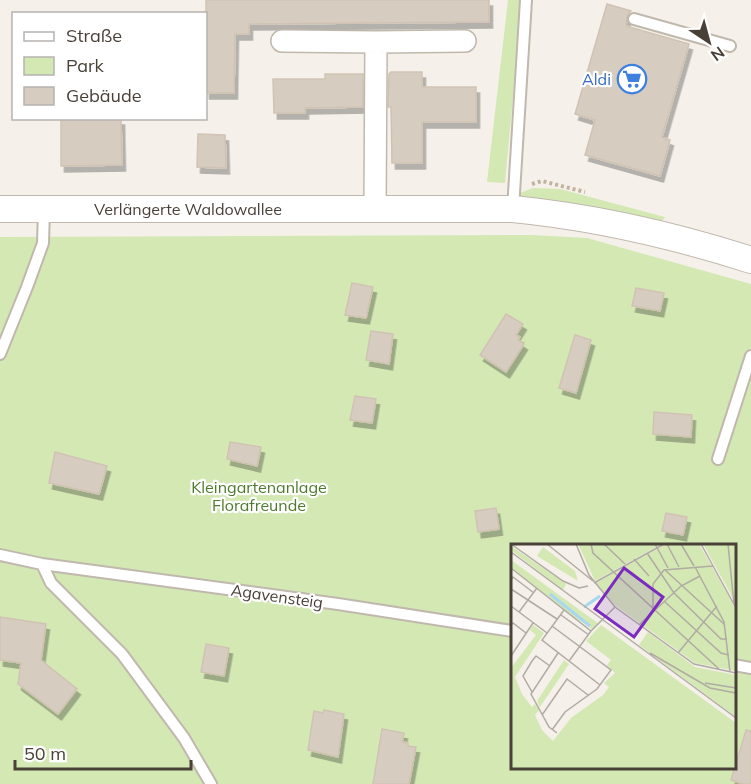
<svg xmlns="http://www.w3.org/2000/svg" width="751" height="784" viewBox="0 0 751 784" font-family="Mulish,sans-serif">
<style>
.green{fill:#d4e8b4;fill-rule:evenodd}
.building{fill:#d6ccc0;stroke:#d1c3b3;stroke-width:1.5;filter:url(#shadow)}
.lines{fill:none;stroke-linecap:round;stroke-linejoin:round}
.service-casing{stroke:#c0b8ad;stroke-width:14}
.minor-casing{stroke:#c0b8ad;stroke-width:24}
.tertiary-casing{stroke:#c0b8ad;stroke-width:28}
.path{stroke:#c2b39e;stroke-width:4;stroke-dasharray:3 3;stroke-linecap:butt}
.service{stroke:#fff;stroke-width:10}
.minor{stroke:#fff;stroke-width:21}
.tertiary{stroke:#fff;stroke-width:26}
.labels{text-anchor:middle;stroke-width:4.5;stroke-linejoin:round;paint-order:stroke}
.shop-label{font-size:16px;fill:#366cbe;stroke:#fff;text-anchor:end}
.street-label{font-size:16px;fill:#494138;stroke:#fff}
.park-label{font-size:16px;fill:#4e7a2b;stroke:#fff}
.inset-river{fill:none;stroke:#a8d7f0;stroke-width:3}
.inset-road{fill:none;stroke:#b0aba3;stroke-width:1.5}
.view{fill:#7b2cbf;fill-opacity:0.15;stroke:#7b2cbf;stroke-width:3}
.inset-edge{fill:none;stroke:#494138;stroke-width:3}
</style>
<defs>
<filter id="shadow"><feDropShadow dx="3.5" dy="6" stdDeviation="0" flood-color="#0004"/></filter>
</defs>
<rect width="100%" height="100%" fill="#f5f1ea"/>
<path class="green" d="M508,0H522L505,183L487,182Z
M533,188L560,189L665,217L661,223L519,200L520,193Z
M531,235L587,238L751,284V784H0V237ZM512,546H734V768H512Z"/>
<path class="building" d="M206,0H489V22L249,24V34H235L234,93H206Z
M607,4L631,11L627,16L626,26L689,44L662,137L670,140L660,176L585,155L595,120L575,114Z
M391,72H422V87H476V122H422V163H392L391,107H388L389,74Z
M325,74H363V107L305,108V113H274L273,79H325Z
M61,119H121L122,165L61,166Z
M198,134L225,135L226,168L197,167Z
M352,283L373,287L366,318L345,315Z
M636,288L664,293L660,311L632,306Z
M506,314L523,324L516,335L520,337L518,340L524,344L506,372L480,355Z
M371,331L393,334L389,364L366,360Z
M575,335L591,340L576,393L559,388Z
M355,396L376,399L372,423L350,420Z
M654,412L692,415L691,437L653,434Z
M230,442L261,447L257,466L227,459Z
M55,452L107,466L99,494L49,483Z
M496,508L499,529L478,532L475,511Z
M666,513L687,517L683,535L662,531Z
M0,617L46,624L41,660L77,689L58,714L18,684L21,663L0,660Z
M206,644L229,648L224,676L201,672Z
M324,710L344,714L338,757L308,750L314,711L323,713Z
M382,729L404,733L402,742L408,743V746L416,747L409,784H373Z
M746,730L751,731V784H743L731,780Z"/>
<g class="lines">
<g class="service-casing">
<path id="service" d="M634,19L730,46
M513,209L526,0
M0,354L27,287L43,243L44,209
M718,459L751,356
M0,555L42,564L338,604L512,631
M42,564L51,583L122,654L184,738L211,784
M734,665L751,668"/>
</g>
<g class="minor-casing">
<path id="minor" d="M282,41L376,42
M375,208L376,42L465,41"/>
</g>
<g class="tertiary-casing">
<path id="tertiary" d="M0,209H513C594,217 673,235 751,260"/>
</g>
<path class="path" d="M532,184L542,181L585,192"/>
<use href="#service" class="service"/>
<use href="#minor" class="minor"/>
<use href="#tertiary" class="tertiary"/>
</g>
<defs>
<g id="supermarket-ring" transform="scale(1.5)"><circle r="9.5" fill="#fff" stroke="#3f7fe0" stroke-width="1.5"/><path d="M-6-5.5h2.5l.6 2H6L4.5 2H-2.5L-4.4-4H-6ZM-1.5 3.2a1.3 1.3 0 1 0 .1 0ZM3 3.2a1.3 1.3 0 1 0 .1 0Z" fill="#3f7fe0"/></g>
</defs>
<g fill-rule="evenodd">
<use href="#supermarket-ring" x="632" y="79"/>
</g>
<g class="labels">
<g class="shop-label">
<text x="611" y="85">Aldi</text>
</g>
<g class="street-label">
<text x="188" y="215">Verlängerte Waldowallee</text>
<text transform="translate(277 596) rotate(8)" y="6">Agavensteig</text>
</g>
<g class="park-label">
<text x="259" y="493">Kleingartenanlage<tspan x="259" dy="18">Florafreunde</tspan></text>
</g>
</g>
<g transform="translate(511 544)">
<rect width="225" height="225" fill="#f5f1ea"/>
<path d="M67,0H151L84,37ZM155,0H188L216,49L225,66V127L184,119L101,59L85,39ZM192,0H225V60L219,49ZM0,2L55,40L52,46L0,6ZM32,3L64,27L67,37L26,12ZM0,16L88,80L81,85L60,71L0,23ZM22,81L33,89L4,133L11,150L21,163L24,160L28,166L24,171L31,186L42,197L60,174L92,151L98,143L93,139L104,129L96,121L100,116L75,97L90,81L225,179V225H0V124L25,91L19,86ZM137,88L184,123L225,131V173L128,101ZM53,116L58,120L29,163L26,157Z" fill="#d4e8b4"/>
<path class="inset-river" d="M39,50L79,82M73,63L89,52"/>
<path class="inset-road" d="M0,0L52,37L68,44L77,42M36,0L82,37M65,0L78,31L104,63L183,120L225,129M80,0L82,9L208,125M93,0L114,20M144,0L157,24M156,0L168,23M170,0L183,22M190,0L225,64M217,0L223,60M0,8L225,174M136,9L163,49L210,95H216M123,15L138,32M184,23L213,78L219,128M0,24L80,87L104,63M154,26L214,81M0,36L2,33L23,49M83,39L153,0M0,45L46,75M153,57L210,109L218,111M0,62L36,89M142,63V40L153,26L202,22M53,66L31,96L89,141M8,68L26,44M50,71L78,91M0,81L2,79L15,89M128,81L170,42L189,32M139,109L199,144L225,149M167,109L206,62M0,112L22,79M58,117L80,87M194,139L225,144M21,148L12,132L21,117L25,112L39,122M31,171L56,135L77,151M41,186L54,168L86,145L100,126L41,82M46,189L38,183L20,150L47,109"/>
<path class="view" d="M113,24L152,53L123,93L84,65Z"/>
<rect width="225" height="225" class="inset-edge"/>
</g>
<rect x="12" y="12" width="195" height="108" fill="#ffffff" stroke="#b6b3af" stroke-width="1.5"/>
<rect x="24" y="32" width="30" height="9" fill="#ffffff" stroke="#b6b3af" stroke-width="1.5"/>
<text x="66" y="42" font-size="18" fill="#494138">Straße</text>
<rect x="24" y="57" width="30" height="18" fill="#d4e8b4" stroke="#b6b3af" stroke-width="1.5"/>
<text x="66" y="72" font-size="18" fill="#494138">Park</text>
<rect x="24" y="87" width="30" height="18" fill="#d6ccc0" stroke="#b6b3af" stroke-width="1.5"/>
<text x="66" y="102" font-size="18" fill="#494138">Gebäude</text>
<g transform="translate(709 42) rotate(144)" stroke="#ffffff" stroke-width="4.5" paint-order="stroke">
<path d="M0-4.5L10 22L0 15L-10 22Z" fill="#494138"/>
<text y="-9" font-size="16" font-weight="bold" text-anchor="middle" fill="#494138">N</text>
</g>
<path d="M15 760v9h176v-9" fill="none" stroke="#494138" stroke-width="3"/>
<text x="24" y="760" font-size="18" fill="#494138" stroke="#ffffff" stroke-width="4.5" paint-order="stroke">50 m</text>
</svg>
